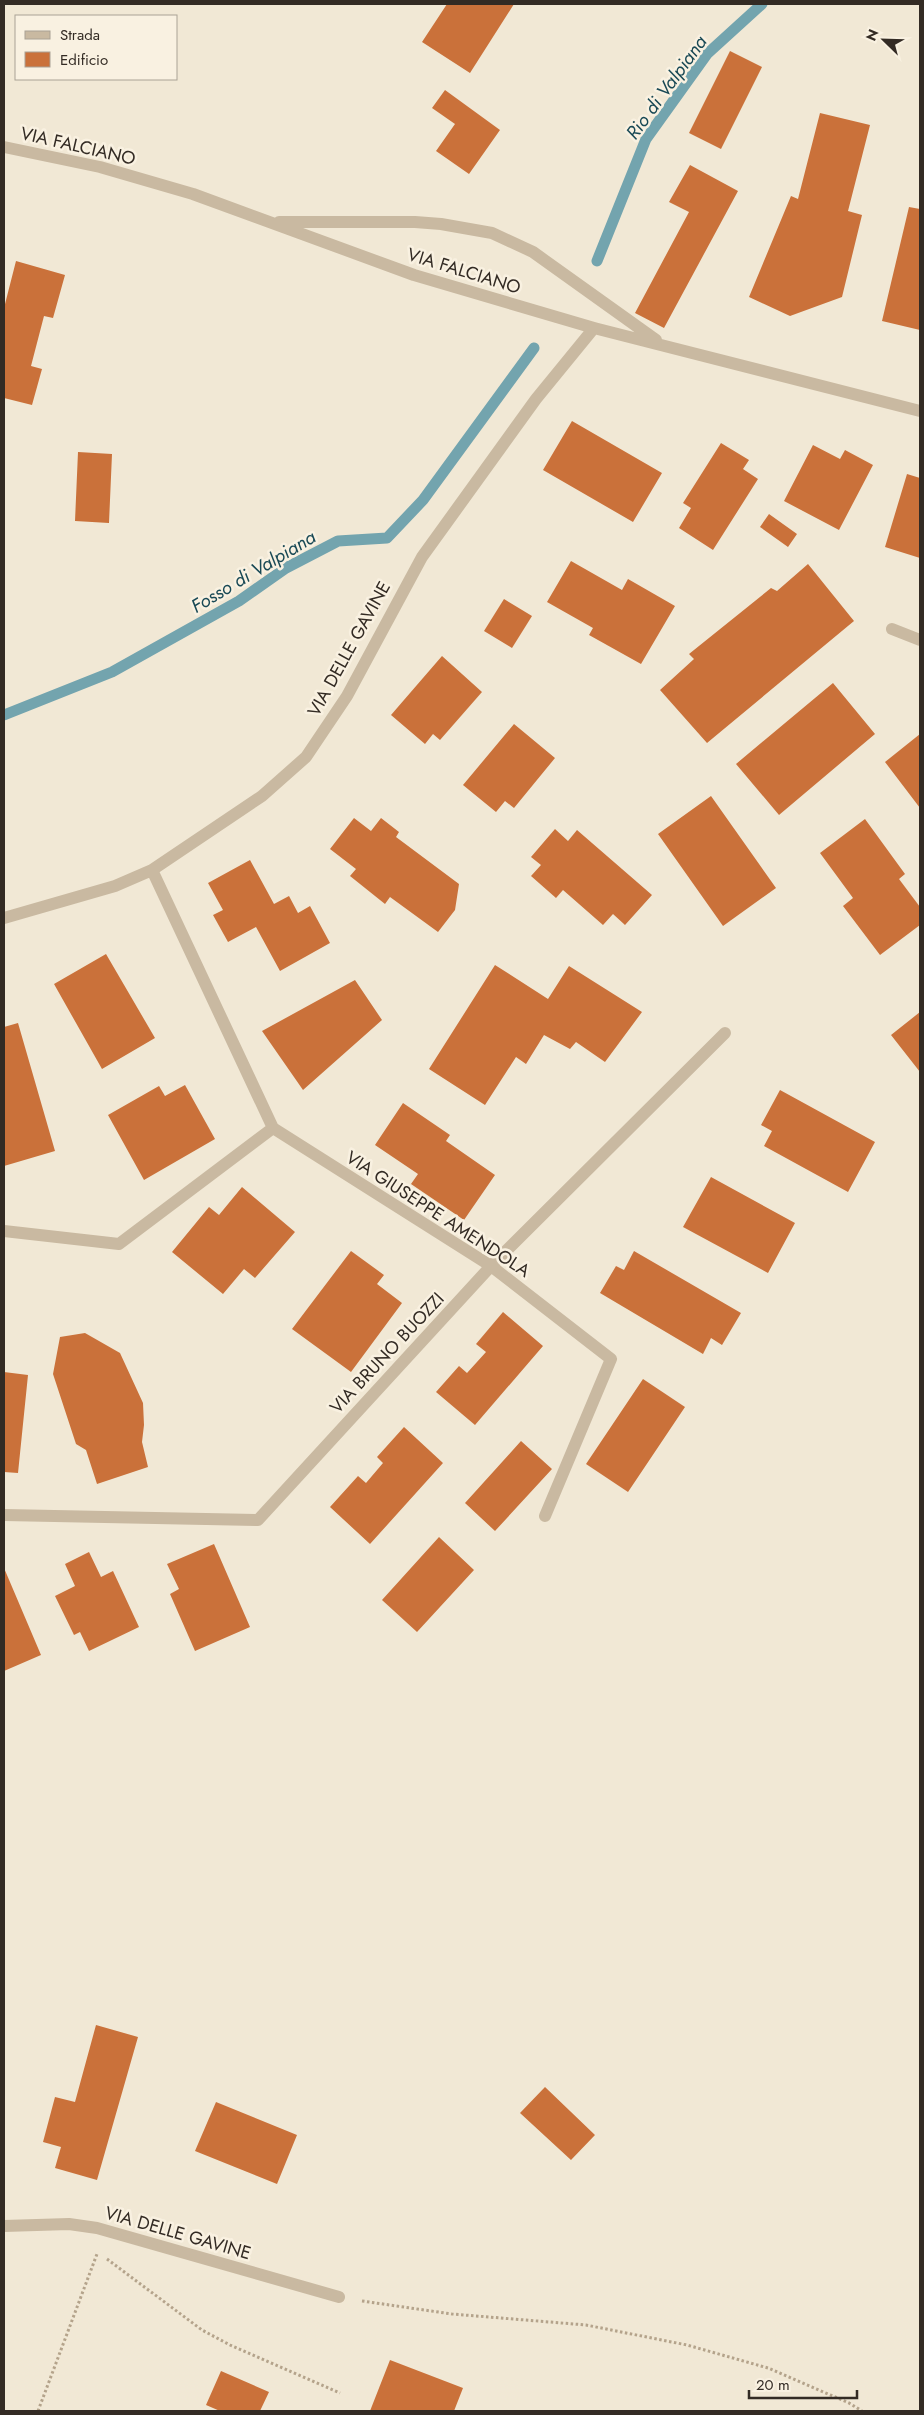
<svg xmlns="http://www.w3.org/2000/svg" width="924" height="2415" viewBox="0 0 924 2415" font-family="Jost,sans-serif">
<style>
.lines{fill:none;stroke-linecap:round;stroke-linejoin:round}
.stream{stroke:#73a4ae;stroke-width:11}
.building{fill:#ca713a}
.path{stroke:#b4a38b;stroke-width:3;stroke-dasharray:2.5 2.5;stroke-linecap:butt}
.street{stroke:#c9b9a1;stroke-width:12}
.labels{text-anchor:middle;stroke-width:5;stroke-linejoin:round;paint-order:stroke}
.street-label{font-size:18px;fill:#332b24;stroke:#f9f1e1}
.water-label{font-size:19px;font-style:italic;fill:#194955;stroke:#f9f1e1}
</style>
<rect width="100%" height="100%" fill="#f1e8d5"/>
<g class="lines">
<path class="stream" d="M597,261L646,139L707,54L762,4
M4,715L112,672L239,601L286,568L338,541L387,538L423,500L534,348"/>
</g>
<path class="building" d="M447,4H514L470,73L422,42Z
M730,51L762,67L721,149L689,133Z
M445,90L500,130L469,174L436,151L455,124L432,108Z
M820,113L870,125L848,211L862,215L842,297L790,316L749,297L791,196L798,199Z
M690,165L738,191L664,328L635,313L689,212L669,202Z
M909,207L920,209V330L882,321Z
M16,261L65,275L53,318L44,316L31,366L42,369L32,405L4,398V308Z
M572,421L662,473L633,522L543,470Z
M721,443L749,460L743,469L758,479L713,550L679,528L691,508L683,503Z
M813,445L840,459L845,450L873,465L839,530L784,501Z
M78,452L112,454L109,523L75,521Z
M907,474L920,478V558L885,547Z
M769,514L797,534L788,547L760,527Z
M571,561L622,590L628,579L675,606L641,664L589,635L593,628L547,602Z
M808,564L854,621L707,743L660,690L694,659L689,654L771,588L777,591Z
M504,599L532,616L512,648L484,631Z
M442,656L482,692L440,740L433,734L425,744L391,715Z
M833,683L875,734L779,815L736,764Z
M514,724L555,758L514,808L505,801L496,812L463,785Z
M920,734V808L885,762Z
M711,796L776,888L723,926L658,834Z
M354,818L371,831L381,818L399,832L396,837L459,884L455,910L438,932L390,897L385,904L350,876L356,869L330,849Z
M865,819L905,874L899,879L920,907V925L880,955L843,906L853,898L820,853Z
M555,829L568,841L577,830L652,895L625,925L613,914L603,925L563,890L556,898L531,876L541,865L531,857Z
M250,860L274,904L289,896L298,913L310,906L330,943L280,971L256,927L228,942L213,915L223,910L208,883Z
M106,954L155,1038L102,1069L54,984Z
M495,965L548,999L569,966L642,1012L605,1062L576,1042L570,1049L544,1035L526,1064L516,1057L485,1105L429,1069Z
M355,980L382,1020L303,1090L262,1031Z
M920,1012V1072L891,1035Z
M18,1023L55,1151L4,1166V1027Z
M185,1085L215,1139L144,1180L108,1115L159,1086L165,1096Z
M780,1090L875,1142L848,1192L764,1146L772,1131L761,1125Z
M403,1103L450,1135L446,1141L495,1175L464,1220L411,1184L418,1174L375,1145Z
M711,1177L795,1223L768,1273L683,1227Z
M242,1187L295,1232L255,1278L244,1269L223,1294L172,1252L209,1207L219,1215Z
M351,1251L384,1275L377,1284L402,1303L351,1372L292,1329Z
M634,1251L741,1313L722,1345L711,1338L703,1354L600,1293L616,1266L624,1270Z
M503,1312L543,1346L475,1425L436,1392L459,1366L467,1373L486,1352L476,1344Z
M85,1333L120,1353L143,1403L144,1425L142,1442L148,1467L97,1484L86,1450L76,1444L53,1374L60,1337Z
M4,1372L28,1375L18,1473L4,1472Z
M643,1379L685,1407L628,1492L586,1464Z
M404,1427L443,1463L370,1544L330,1507L358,1476L366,1483L383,1463L377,1457Z
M521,1441L552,1469L495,1531L465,1503Z
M439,1537L474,1570L417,1632L382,1600Z
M214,1544L250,1627L195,1651L170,1594L179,1589L167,1564Z
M89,1552L101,1577L113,1571L139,1627L89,1651L80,1632L74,1635L55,1596L75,1586L65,1564Z
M4,1568L41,1655L4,1671Z
M96,2025L138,2037L97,2180L55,2168L61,2147L43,2142L55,2097L75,2102Z
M545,2087L595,2135L571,2160L520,2113Z
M216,2102L297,2135L277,2184L195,2151Z
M390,2360L463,2388L454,2411H370Z
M221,2371L269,2392L260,2411H220L206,2405Z"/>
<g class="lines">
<path class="path" d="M107,2259L202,2330L230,2345L340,2393
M362,2301L452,2314L586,2325L687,2345L768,2368L849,2403L862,2411
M38,2411L97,2254"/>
<path class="street" d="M4,147L100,167L193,194L414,275L594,328L920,411
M279,222H415L441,224L492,233L533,252L656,340
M892,629L920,640
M152,870L273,1128L491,1266L611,1359L545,1516
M4,918L115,886L152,870L262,796L306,757L347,696L422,557L536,399L594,328
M4,1231L119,1244L273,1128
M4,1515L258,1520L491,1266L725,1033
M4,2226L69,2224L97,2228L339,2297"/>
</g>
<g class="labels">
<g class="street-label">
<text transform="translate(78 146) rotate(13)" y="6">VIA FALCIANO</text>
<text transform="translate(464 271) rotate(17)" y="6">VIA FALCIANO</text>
<text transform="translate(349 649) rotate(-61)" y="6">VIA DELLE GAVINE</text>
<text transform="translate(438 1214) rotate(33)" y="6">VIA GIUSEPPE AMENDOLA</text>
<text transform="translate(387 1353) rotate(-47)" y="6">VIA BRUNO BUOZZI</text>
<text transform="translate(178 2233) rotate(16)" y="6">VIA DELLE GAVINE</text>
</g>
<g class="water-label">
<text transform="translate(666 87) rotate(-54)" y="7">Rio di Valpiana</text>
<text transform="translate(253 571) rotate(-31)" y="7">Fosso di Valpiana</text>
</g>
</g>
<rect width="924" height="2415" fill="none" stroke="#332b24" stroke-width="10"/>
<rect x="15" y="15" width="162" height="65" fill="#f9f1e1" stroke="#aaa295"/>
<rect x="25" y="31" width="25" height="8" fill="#c9b9a1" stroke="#aaa295"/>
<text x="60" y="40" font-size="15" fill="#332b24">Strada</text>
<rect x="25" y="52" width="25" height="15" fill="#ca713a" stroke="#aaa295"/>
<text x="60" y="65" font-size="15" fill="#332b24">Edificio</text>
<g transform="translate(884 40) rotate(293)" stroke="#f9f1e1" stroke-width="4" paint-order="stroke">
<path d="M0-4L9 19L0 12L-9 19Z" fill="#332b24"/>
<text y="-8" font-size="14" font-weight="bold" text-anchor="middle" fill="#332b24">N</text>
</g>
<path d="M749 2390v8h108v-8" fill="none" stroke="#332b24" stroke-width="2.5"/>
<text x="756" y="2390" font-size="15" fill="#332b24" stroke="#f9f1e1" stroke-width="4" paint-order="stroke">20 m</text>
</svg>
